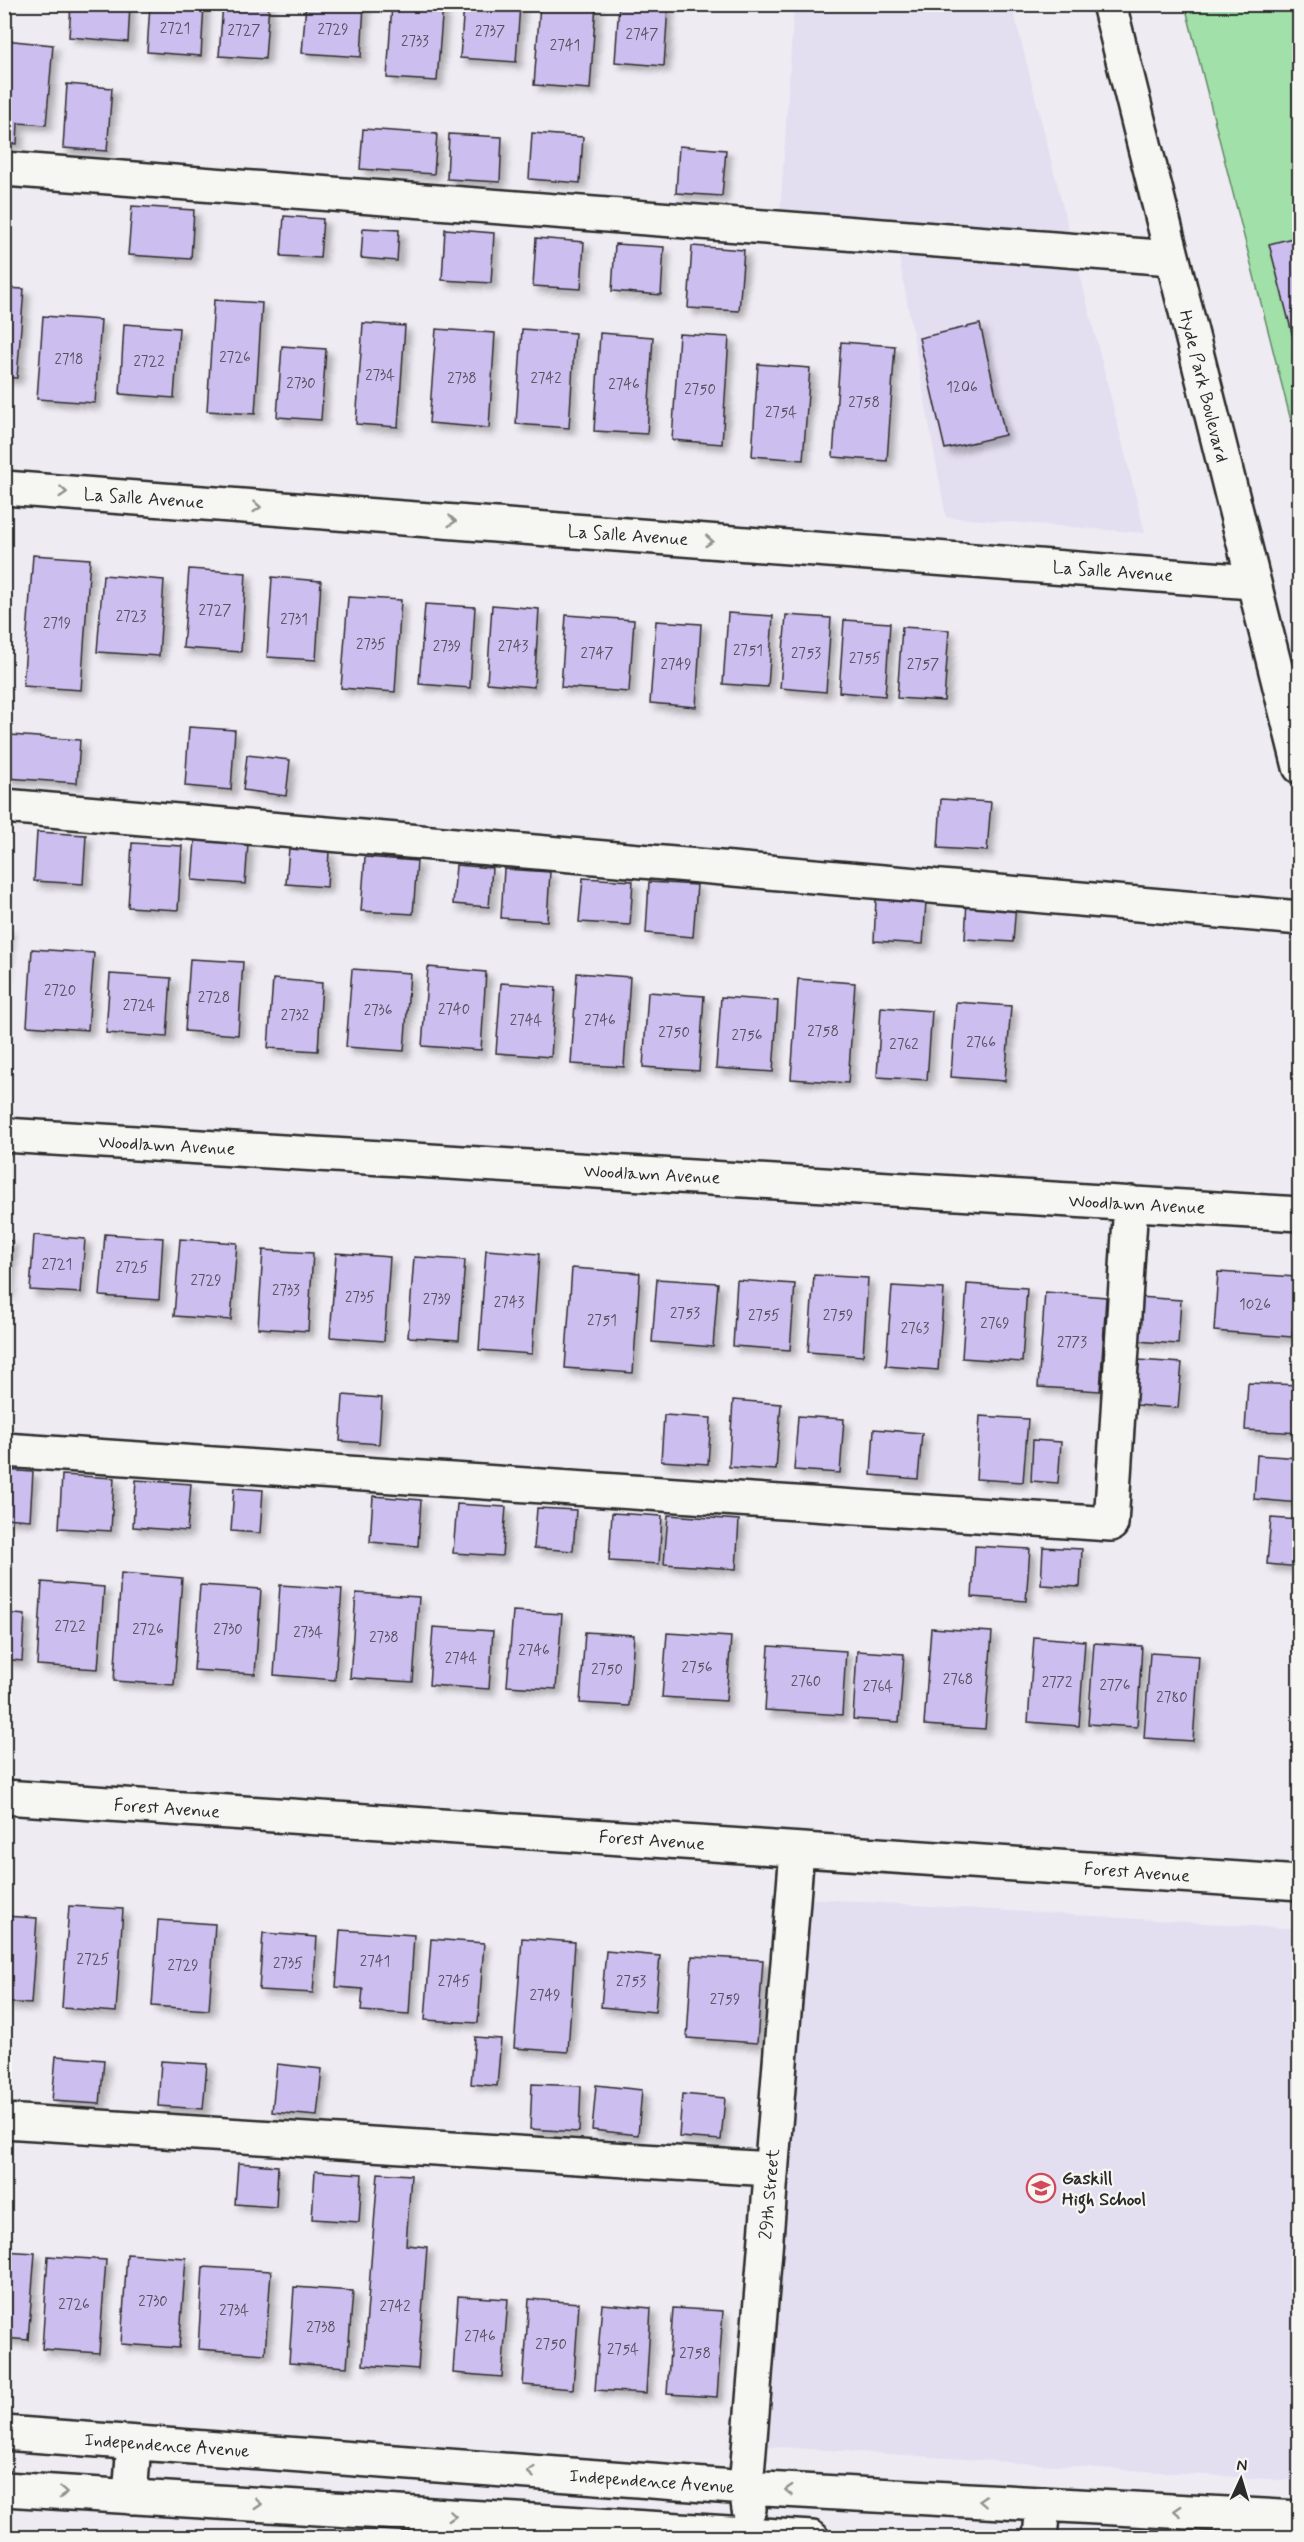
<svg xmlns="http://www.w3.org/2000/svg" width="1304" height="2542" viewBox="0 0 1304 2542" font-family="Mynerve,sans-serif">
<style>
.built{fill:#e4def1}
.green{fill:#a1e1a9;stroke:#66866a;stroke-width:1.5}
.building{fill:#cdbef0;stroke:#2b2b2b;stroke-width:1.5;filter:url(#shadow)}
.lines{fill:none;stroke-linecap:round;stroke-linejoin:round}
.minor-casing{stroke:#2b2b2b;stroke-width:38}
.major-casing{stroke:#2b2b2b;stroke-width:38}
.minor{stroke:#f6f6f2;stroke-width:33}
.major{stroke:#f6f6f2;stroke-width:33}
.oneway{stroke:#90908e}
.labels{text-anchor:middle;stroke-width:4.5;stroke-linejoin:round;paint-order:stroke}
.number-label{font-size:15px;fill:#54505c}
.street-label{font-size:18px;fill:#2b2b2b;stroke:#f6f6f2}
.poi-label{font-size:18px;font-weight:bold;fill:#2b2b2b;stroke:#f6f6f2;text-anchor:start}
</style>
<defs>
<filter id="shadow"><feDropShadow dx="5.5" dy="5.5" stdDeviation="3" flood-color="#0004"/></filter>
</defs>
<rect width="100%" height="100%" fill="#eeebf2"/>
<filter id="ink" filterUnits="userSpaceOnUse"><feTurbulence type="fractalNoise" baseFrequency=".0167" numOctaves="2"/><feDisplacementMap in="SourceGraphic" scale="12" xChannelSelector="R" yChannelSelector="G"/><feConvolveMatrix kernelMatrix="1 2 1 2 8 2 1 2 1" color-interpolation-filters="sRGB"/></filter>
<g filter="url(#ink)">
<path class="built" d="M794,5H1012L1145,533L946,517L893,224L780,214Z
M803,1898L1299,1929V2481L765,2446Z"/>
<path class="green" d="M1185,5H1299V452Z"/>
<path class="building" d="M71,4H130L128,42L69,37Z
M150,4H204L201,56L147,52Z
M223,4H269L265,59L219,56Z
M306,4H364L361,57L302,53Z
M392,4H443L437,81L387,78Z
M464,4H520L516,62L460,58Z
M540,4H596L590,89L534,85Z
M619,4L668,6L664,66L615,62Z
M4,40L53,45L46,125L18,123L17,144L4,143Z
M67,84L112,88L107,151L63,148Z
M363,129L437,134L434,174L360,169Z
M532,133L583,137L580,183L529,179Z
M449,134L502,137L500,182L447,179Z
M679,146L726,150L722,196L676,193Z
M132,206L194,210L191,259L128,255Z
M284,216L323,219L320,258L281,256Z
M363,228L399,230L397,261L361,258Z
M445,229L494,233L491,283L442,280Z
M1300,236V364L1269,244Z
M536,238L584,242L581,289L533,286Z
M615,244L664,247L661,295L612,291Z
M692,246L744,250L739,311L688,308Z
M4,288L24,289L17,378L4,377Z
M214,300L262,303L255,414L207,411Z
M43,316L101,320L95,403L37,399Z
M363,323L405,326L398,427L356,424Z
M124,324L179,328L174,398L120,394Z
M980,324L1005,435L945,449L919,338Z
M436,329L495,333L489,428L429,423Z
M522,329L575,333L569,428L516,424Z
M600,333L653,337L647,434L594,431Z
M679,334L729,337L722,444L672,440Z
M841,342L895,346L887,461L833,457Z
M282,346L326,349L321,420L277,417Z
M758,364L810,368L803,460L752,456Z
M33,555L90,559L81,690L23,686Z
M189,569L246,573L241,652L183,648Z
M103,575L164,580L159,656L97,652Z
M272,577L321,581L316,660L267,657Z
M348,597L401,600L395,692L341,688Z
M425,604L475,607L470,688L419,684Z
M492,605L539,609L534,687L487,683Z
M728,613L773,616L768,687L723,684Z
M566,615L634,620L629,692L561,687Z
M786,615L831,618L826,692L780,688Z
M844,620L890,623L885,696L839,692Z
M656,621L701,624L696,707L650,703Z
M902,627L949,630L944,701L897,698Z
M189,727L235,730L231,790L185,786Z
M10,735L80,740L77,783L7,778Z
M247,755L290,760L286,796L243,790Z
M941,799L991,802L987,851L938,848Z
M37,832L86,835L83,884L34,881Z
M195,840L248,844L245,884L192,880Z
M132,843L182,846L178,910L128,907Z
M289,848L329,851L327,887L286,884Z
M365,857L417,861L413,914L361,911Z
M456,865L492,868L489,907L453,904Z
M504,869L550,872L547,921L501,918Z
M583,878L633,881L630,925L579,922Z
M649,882L697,885L693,937L646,933Z
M876,899L926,902L923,944L874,941Z
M967,900L1016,903L1013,942L965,939Z
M4,929H8L4,979Z
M32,949L94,953L88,1030L27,1026Z
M190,959L243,962L238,1035L185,1031Z
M428,967L486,972L481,1050L422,1046Z
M352,969L410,973L404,1051L346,1047Z
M577,973L630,977L624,1067L571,1064Z
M110,974L171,978L167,1037L106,1033Z
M273,979L322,983L318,1051L268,1048Z
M798,979L855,983L848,1083L791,1079Z
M501,983L556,987L551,1057L496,1053Z
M648,992L704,996L699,1071L643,1067Z
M721,997L778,1001L773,1072L716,1068Z
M956,1002L1011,1006L1005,1081L951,1077Z
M881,1007L932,1011L927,1080L877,1077Z
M105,1234L163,1238L159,1300L100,1296Z
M34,1235L85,1239L81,1293L30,1290Z
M180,1239L237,1243L231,1320L174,1316Z
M4,1240L12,1241L8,1292H4Z
M263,1250L313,1253L308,1331L258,1328Z
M486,1250L539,1254L532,1354L479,1350Z
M336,1253L390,1257L384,1341L330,1337Z
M414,1257L465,1260L459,1340L408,1337Z
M572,1268L640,1273L633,1373L565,1368Z
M1218,1272L1296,1277L1292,1337L1214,1331Z
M814,1275L868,1278L863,1356L808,1352Z
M657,1279L718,1283L713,1347L652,1342Z
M737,1280L795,1284L790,1350L733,1346Z
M967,1284L1027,1288L1022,1362L962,1358Z
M892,1286L944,1289L938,1370L886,1366Z
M1045,1292L1106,1297L1100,1391L1038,1387Z
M1139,1297L1181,1300L1178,1344L1136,1341Z
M1138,1360L1182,1363L1178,1408L1135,1405Z
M1248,1383L1300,1385V1433L1245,1430Z
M343,1395L382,1398L379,1444L340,1441Z
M733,1400L781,1404L776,1470L729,1467Z
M664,1415L711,1418L708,1464L661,1461Z
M798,1416L844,1419L840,1473L794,1470Z
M980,1416L1028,1419L1023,1482L976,1479Z
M874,1429L922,1433L918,1479L871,1475Z
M1033,1440L1061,1442L1058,1483L1031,1481Z
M1257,1455L1300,1458V1503L1254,1499Z
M4,1470L33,1472L30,1520L4,1518Z
M62,1475L114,1478L111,1531L59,1528Z
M136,1480L191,1484L187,1531L133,1527Z
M234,1488L263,1490L260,1533L231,1531Z
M373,1496L421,1500L418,1546L370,1542Z
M457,1504L506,1507L502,1556L453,1553Z
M537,1508L576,1510L573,1551L534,1548Z
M612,1513L662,1516L659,1564L609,1561Z
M668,1515L739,1520L736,1569L664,1564Z
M1271,1518L1300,1520V1567L1267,1564Z
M975,1546L1030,1549L1026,1601L972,1597Z
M1043,1547L1082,1549L1080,1587L1041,1585Z
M121,1573L182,1578L174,1685L114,1681Z
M42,1582L104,1587L98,1669L37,1665Z
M200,1585L261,1589L255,1674L194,1670Z
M280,1585L342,1589L335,1680L274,1675Z
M356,1593L419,1597L413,1682L350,1678Z
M513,1611L562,1614L556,1689L507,1686Z
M4,1613L25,1615L22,1661L4,1659Z
M433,1627L493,1631L489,1689L429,1685Z
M931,1628L992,1632L985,1729L924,1725Z
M585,1632L634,1635L629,1706L580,1703Z
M667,1633L731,1637L726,1701L662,1697Z
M1034,1637L1085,1641L1079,1726L1028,1722Z
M1094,1643L1142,1646L1137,1727L1088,1724Z
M769,1646L846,1651L842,1715L765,1710Z
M857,1651L904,1654L899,1722L853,1719Z
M1150,1653L1199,1656L1193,1741L1144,1738Z
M69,1906L123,1909L116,2012L62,2008Z
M4,1916L37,1918L31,2004L4,2002Z
M158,1920L215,1924L209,2010L152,2006Z
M340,1930L414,1935L409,2014L361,2011L363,1989L336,1987Z
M263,1933L317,1937L313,1993L259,1990Z
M522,1938L575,1942L568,2052L514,2048Z
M431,1939L484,1943L478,2023L425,2020Z
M606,1951L660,1956L655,2012L601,2007Z
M692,1956L763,1960L757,2043L687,2038Z
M475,2037L501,2039L497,2086L471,2084Z
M56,2056L104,2060L100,2104L52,2101Z
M161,2061L207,2064L203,2109L158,2106Z
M277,2064L322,2069L317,2116L272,2112Z
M532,2084L581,2086L579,2132L530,2129Z
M596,2085L642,2090L638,2135L592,2130Z
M682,2094L725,2098L721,2140L679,2137Z
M238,2163L278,2166L276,2207L235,2204Z
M315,2171L362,2174L359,2222L312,2219Z
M378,2173L411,2175L406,2245L427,2247L418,2369L363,2365Z
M4,2251L35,2253L28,2340L4,2338Z
M127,2254L186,2258L179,2348L121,2344Z
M48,2256L106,2260L99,2353L42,2349Z
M203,2267L271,2271L265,2354L198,2349Z
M294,2287L353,2291L347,2367L289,2363Z
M458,2296L508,2299L502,2377L453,2373Z
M529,2299L579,2303L573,2389L523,2385Z
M602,2304L651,2308L646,2393L595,2390Z
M673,2308L723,2311L717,2397L667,2394Z"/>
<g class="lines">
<g class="minor-casing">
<path id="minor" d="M4,169L1172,258
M4,488L1252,582
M4,806L1300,918
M4,1135L1300,1214
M4,1450L1111,1524L1131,1203
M4,1797L1300,1883
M4,2121L771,2169
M4,2433L746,2488L1300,2518
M4,2489L812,2538
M130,2497L134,2443
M749,2509L746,2488L797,1850
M1040,2538L1043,2504"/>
</g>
<g class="major-casing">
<path id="major" d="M1109,4L1300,767"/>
</g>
<use href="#minor" class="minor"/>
<use href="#major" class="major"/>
</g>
<defs><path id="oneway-chevron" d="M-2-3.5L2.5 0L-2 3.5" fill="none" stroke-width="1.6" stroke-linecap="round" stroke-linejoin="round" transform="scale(1.5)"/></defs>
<g class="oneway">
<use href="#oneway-chevron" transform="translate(63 492) rotate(4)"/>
<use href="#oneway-chevron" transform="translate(257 507) rotate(4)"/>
<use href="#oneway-chevron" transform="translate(452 521) rotate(4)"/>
<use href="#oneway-chevron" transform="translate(709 541) rotate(4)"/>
<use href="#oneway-chevron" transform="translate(531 2472) rotate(-176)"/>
<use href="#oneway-chevron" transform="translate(789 2490) rotate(-177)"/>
<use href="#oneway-chevron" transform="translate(63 2493) rotate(3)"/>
<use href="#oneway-chevron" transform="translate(983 2501) rotate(-177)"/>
<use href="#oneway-chevron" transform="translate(258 2504) rotate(3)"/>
<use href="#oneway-chevron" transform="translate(1178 2511) rotate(-177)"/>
<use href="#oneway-chevron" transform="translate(452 2516) rotate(3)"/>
</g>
</g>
<defs>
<g id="school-ring" transform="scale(1.5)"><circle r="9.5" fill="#f6f6f2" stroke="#d1495b" stroke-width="1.5"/><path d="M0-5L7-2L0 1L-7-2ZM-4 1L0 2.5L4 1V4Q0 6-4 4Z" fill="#d1495b"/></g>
</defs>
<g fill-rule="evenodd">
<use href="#school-ring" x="1041" y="2188"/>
</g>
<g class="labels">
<g class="number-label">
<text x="175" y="33">2721</text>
<text x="333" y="34">2729</text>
<text x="244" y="35">2727</text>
<text x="490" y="36">2737</text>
<text x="642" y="39">2747</text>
<text x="415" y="46">2733</text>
<text x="565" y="50">2741</text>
<text x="235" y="362">2726</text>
<text x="69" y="364">2718</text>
<text x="149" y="366">2722</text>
<text x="380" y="380">2734</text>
<text x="462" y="383">2738</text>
<text x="546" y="383">2742</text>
<text x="301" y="388">2730</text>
<text x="624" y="389">2746</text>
<text x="962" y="392">1206</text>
<text x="700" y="394">2750</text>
<text x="864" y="407">2758</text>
<text x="781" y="417">2754</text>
<text x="215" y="615">2727</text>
<text x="131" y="621">2723</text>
<text x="294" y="624">2731</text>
<text x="57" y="628">2719</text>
<text x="371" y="649">2735</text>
<text x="447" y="651">2739</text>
<text x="513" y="651">2743</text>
<text x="748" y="655">2751</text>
<text x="597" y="658">2747</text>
<text x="806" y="658">2753</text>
<text x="865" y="663">2755</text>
<text x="676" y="669">2749</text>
<text x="923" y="669">2757</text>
<text x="60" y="995">2720</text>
<text x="214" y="1002">2728</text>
<text x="139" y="1010">2724</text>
<text x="454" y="1014">2740</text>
<text x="378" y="1015">2736</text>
<text x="295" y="1020">2732</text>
<text x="526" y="1025">2744</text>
<text x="600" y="1025">2746</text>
<text x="823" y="1036">2758</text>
<text x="674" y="1037">2750</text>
<text x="747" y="1040">2756</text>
<text x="981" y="1047">2766</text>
<text x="904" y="1049">2762</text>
<text x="57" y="1269">2721</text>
<text x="132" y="1272">2725</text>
<text x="206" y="1285">2729</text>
<text x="286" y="1295">2733</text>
<text x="360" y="1302">2735</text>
<text x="437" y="1304">2739</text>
<text x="509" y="1307">2743</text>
<text x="1255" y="1309">1026</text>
<text x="685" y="1318">2753</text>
<text x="764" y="1320">2755</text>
<text x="838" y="1320">2759</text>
<text x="602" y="1325">2751</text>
<text x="995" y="1328">2769</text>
<text x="915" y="1333">2763</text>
<text x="1072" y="1347">2773</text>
<text x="70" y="1631">2722</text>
<text x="148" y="1634">2726</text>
<text x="228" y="1634">2730</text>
<text x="308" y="1637">2734</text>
<text x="384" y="1642">2738</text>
<text x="534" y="1655">2746</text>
<text x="461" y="1663">2744</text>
<text x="697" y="1672">2756</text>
<text x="607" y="1674">2750</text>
<text x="958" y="1684">2768</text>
<text x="806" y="1686">2760</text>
<text x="1057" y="1687">2772</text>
<text x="1115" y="1690">2776</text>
<text x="878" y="1691">2764</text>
<text x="1172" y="1702">2780</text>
<text x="93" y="1964">2725</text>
<text x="375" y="1966">2741</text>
<text x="288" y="1968">2735</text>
<text x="183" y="1970">2729</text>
<text x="454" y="1986">2745</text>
<text x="631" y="1986">2753</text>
<text x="545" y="2000">2749</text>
<text x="725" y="2004">2759</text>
<text x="153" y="2306">2730</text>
<text x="74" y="2309">2726</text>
<text x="395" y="2311">2742</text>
<text x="234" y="2315">2734</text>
<text x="321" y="2332">2738</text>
<text x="480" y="2341">2746</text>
<text x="551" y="2349">2750</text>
<text x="623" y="2354">2754</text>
<text x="695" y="2358">2758</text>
</g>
<g class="street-label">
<text transform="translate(1204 386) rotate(76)" y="6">Hyde Park Boulevard</text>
<text transform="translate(144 498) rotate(4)" y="6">La Salle Avenue</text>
<text transform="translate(628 535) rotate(4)" y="6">La Salle Avenue</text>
<text transform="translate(1113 571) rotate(4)" y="6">La Salle Avenue</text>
<text transform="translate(167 1145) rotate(3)" y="6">Woodlawn Avenue</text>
<text transform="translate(652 1174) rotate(3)" y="6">Woodlawn Avenue</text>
<text transform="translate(1137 1204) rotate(3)" y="6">Woodlawn Avenue</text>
<text transform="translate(167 1808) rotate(4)" y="6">Forest Avenue</text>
<text transform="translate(652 1840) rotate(4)" y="6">Forest Avenue</text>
<text transform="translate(1137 1872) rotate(4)" y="6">Forest Avenue</text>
<text transform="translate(769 2194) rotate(-85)" y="6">29th Street</text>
<text transform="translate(167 2445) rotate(4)" y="6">Independence Avenue</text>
<text transform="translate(652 2481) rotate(4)" y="6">Independence Avenue</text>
</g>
<g class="poi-label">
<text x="1062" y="2184">Gaskill<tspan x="1062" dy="21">High School</tspan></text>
</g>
</g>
<rect width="1304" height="2542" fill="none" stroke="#f6f6f2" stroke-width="24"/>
<rect x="12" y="12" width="1280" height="2518" fill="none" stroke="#2b2b2b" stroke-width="2" filter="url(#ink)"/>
<g transform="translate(1241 2479) rotate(4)" stroke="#f6f6f2" stroke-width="4.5" paint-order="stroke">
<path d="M0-4.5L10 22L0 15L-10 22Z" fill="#2b2b2b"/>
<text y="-9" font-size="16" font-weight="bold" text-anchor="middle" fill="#2b2b2b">N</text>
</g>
</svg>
